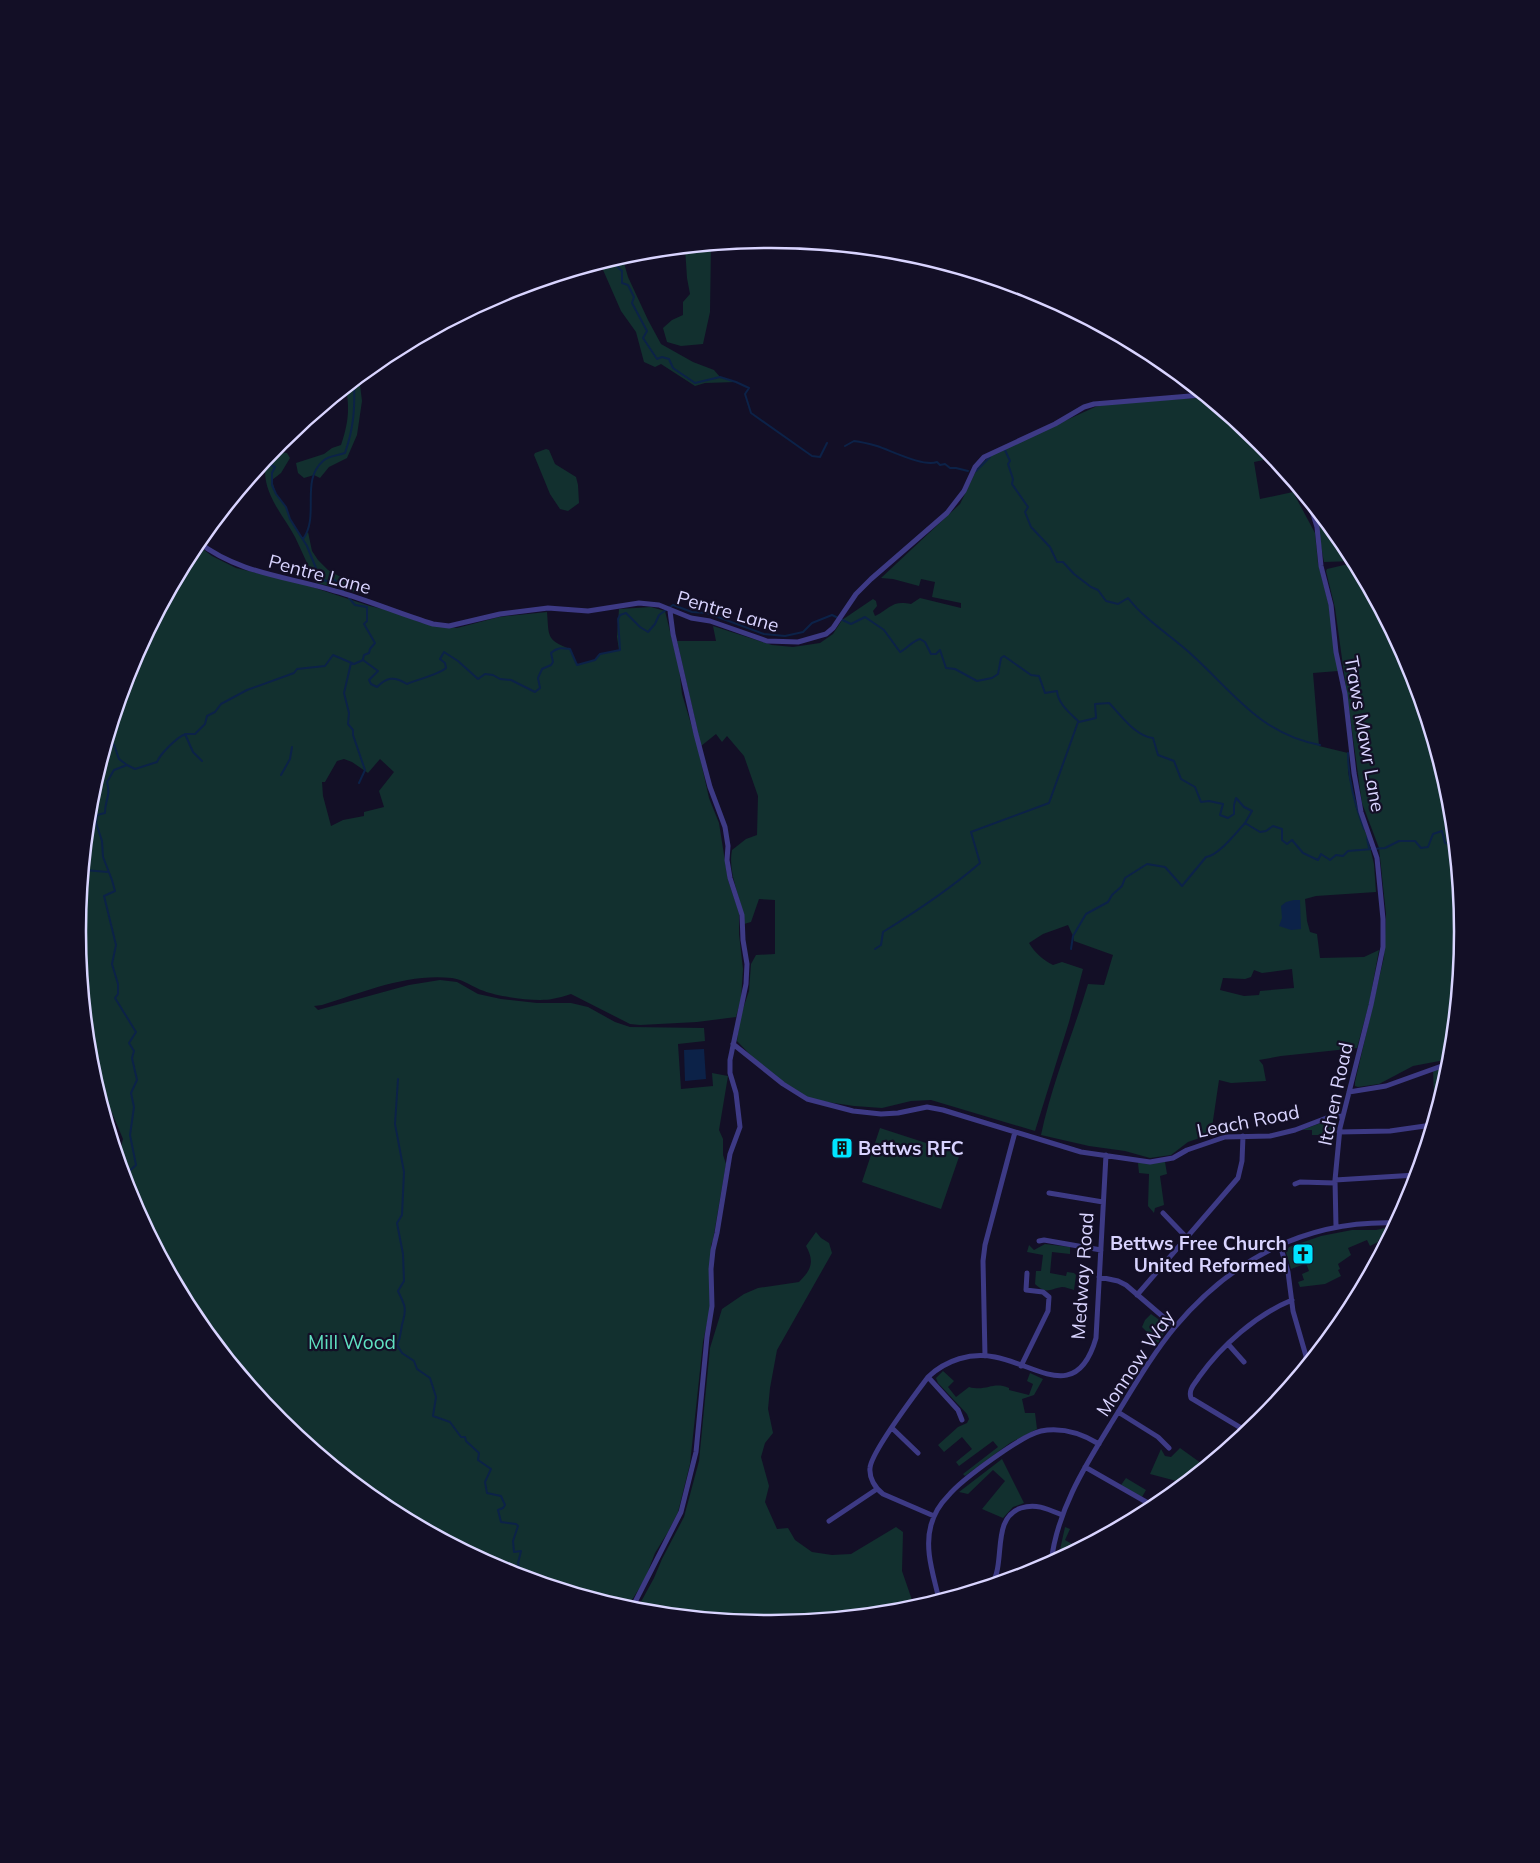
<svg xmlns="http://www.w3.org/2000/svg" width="1540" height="1863" viewBox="0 0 1540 1863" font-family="Mulish,sans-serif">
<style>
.green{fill:#12302f;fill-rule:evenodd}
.water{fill:#0c2248}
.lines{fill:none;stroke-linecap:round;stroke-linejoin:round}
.stream{stroke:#0c2248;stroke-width:2}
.minor{stroke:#3d3a85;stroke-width:5}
.labels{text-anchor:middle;stroke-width:4.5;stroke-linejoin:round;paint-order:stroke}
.street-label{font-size:19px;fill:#d9d4ff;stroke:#130f26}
.poi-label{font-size:19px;font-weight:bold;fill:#d9d4ff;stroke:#130f26;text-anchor:start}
.park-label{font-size:19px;fill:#5fe0c0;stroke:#130f26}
.rim{fill:none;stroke:#d9d4ff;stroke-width:2.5}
</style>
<rect width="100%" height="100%" fill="#130f26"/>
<path class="green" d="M711,245L710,312L703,344L681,346L667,342L663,328L672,320L683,315V302L690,294L687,278L685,247Z
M622,256L628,277L648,320L661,344L693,362L714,370L720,377L736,382L705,383L695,386L661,364L655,367L644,362L636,332L621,311L600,263Z
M359,377L362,401L357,435L347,458L329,467L320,478L314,475L304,478L298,473L296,463L324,454L332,448L341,445C348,424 350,410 346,388Z
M1205,397L1260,442L1273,458L1254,462L1260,499L1293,492L1315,533L1318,563L1329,606L1338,671L1313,673L1319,746L1348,753V772L1356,808L1368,839L1374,864L1376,892L1316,896L1305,899L1307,921L1310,932L1317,934L1320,958L1364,957L1379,950L1369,1004L1357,1048L1281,1056L1259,1060L1263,1065L1266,1081L1231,1083L1219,1080L1211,1134L1188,1142L1171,1155L1150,1158L1125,1151L1089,1146L1041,1135C1052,1083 1073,1034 1088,984L1104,985L1113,955L1074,941L1073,936L1068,925L1043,934L1029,943C1034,952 1043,960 1053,965L1062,962L1083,969L1069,1022L1035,1131L931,1100L911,1101L882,1108L854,1106L807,1099L760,1065L737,1041L740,1018L749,991L751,964L756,955L775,954V900L759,899L751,922L744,924C743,899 727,876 732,850L746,839L757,835L758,796L744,756L727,736L722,742L716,734L701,746L677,641H716L713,626L772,645L793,647L820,643L833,634L842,620L873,599L876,601L877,606L873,611L875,616C891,608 892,600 911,604L920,598L961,608V603L932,597L935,582L921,579L919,586L893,579L881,578L960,504L976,471L984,461L995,453L1095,407L1112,403L1199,398ZM1292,969L1294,988L1260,991L1259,995L1244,996L1220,990L1223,978L1245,979L1251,977L1254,970L1262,973Z
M546,449L549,450L555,464L576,477L578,485L579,503L568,511L560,509L550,494L534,455L535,453Z
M272,451L287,453L290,458L281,473L272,480L276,494L286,507L290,519L302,539L308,532L312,551L318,560L328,570L355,585L360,593L316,583C309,567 302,552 295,537C283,515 265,496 265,471L259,468Z
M1314,508L1346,547L1353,561L1324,562Z
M196,544L212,556L236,568L306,585L370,606L391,611L422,623L457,628L499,617L547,612C549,636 546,640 570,649L577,665L595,660L600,654L619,650L617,637L619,609L651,607L665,611L679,668L682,694L697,744L709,798L719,823L728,880L739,913V934L743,969L741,999L736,1017L697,1022L640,1025L630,1024L571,994C565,996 558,998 552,999C537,1002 499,997 484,991C472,987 465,980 452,978C407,973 364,992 322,1005L314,1006L318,1010L409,985L440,980L457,982L478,994L501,999L537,1003H571L588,1007L615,1022L630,1027L704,1028L705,1041L678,1044L681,1089L713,1086L712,1073L728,1076L719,1130L723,1139V1155L726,1164L713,1240L711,1245V1304L703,1342L690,1464L678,1512L668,1532L655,1553L645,1579L627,1608L505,1571L385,1507L280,1421L194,1316L155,1243L157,1239L149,1232L130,1196L122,1168L124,1163L121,1147L123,1139L97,1077L91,1066L78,931L91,796L130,666ZM344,759L352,762L368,773L380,759L394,772L379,791L384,807L364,812V816L343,820L331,826L323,796L322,782H325L337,761Z
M1344,565L1356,566L1410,667L1449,797L1462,932L1450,1059L1413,1066L1379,1084L1358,1087L1355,1086V1082L1384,957L1386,914L1379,848L1362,803L1335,608L1326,571L1327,569Z
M1450,1063L1439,1099H1434L1433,1068Z
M1326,1121H1330L1334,1126L1333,1142H1324V1135H1312V1130H1302Z
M880,1128L960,1154L941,1209L862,1182Z
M1165,1162L1167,1174L1160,1176L1164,1205L1155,1208L1154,1213L1148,1206L1149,1174L1139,1173L1138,1163Z
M1394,1226L1389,1235L1378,1240V1242L1370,1246L1367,1240L1348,1248L1351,1255L1338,1264L1340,1269L1338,1270L1341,1276L1325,1284L1300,1287L1298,1282L1304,1280L1302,1274L1309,1271L1304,1258L1313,1256L1312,1245L1308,1246V1249L1299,1252L1298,1250L1292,1252L1295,1262L1301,1260L1302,1265L1291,1269L1286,1252L1289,1247L1321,1236L1352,1230H1376Z
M816,1232L821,1238L829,1243L832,1253L777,1350L770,1388L768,1409L773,1433L765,1443L761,1457L769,1486L765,1502L777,1529L788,1528L795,1540L812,1552L832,1555L851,1554L896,1527L903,1532L902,1571L912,1600L910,1609L770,1624L636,1611L654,1578L662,1559L684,1517L699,1461L710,1348L722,1309L744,1294L758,1288L799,1282C811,1270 815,1262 806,1246Z
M1045,1244L1070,1247V1254L1052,1252L1050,1273L1066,1276L1067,1272L1074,1273L1076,1275L1074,1290C1070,1289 1066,1287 1062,1287C1049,1289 1047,1295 1035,1284L1036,1271H1041L1043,1255L1027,1252L1029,1245L1034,1250Z
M1151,1314L1165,1324L1167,1328L1158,1343L1142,1327L1145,1320Z
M943,1371L954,1381L948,1387L956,1397L969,1387C987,1392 992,1381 1009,1388V1390L1029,1395L1033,1384L1027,1381L1030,1373L1043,1379L1034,1395L1022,1399L1025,1413H1035L1037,1429L1010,1443L965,1476L963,1474L998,1447L993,1441L959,1466L956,1462L972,1449L962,1437L944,1452L938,1445L958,1427L967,1423L969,1419L967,1414L938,1383L936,1378Z
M1180,1448L1205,1466L1184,1483L1150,1474L1161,1449L1165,1456L1171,1457Z
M1002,1459L1024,1503L1013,1507L1003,1518L982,1509L1005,1481L993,1470L968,1494L959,1492Z
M1126,1478L1146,1490L1142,1497L1121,1485Z
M1065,1527L1070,1529L1065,1540L1079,1548L1058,1559Z"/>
<path class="water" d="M1294,900H1300L1301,929L1291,930L1279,926L1282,918L1281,906L1286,902Z
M704,1049L706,1079L685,1081L684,1050Z"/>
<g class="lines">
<path class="stream" d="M610,260L622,271V283L628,285L634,297L632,303L647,331L643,338L657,359L662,357L669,359L673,368L695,383L720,377L736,382L749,388L745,394L751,413L812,456L820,457L827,443
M845,446L854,441C862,442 870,444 877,446C892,451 923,467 937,462L940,465L945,464L950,468H956L968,471
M1004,450H1005L1010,461L1008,464L1013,479L1012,484L1028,507L1025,512L1031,527L1050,547L1057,562H1063L1074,574L1091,587L1098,590L1106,601L1118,604L1128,598C1145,620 1170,635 1191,654C1233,692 1260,734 1320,745
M264,462L275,467L272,473V485L276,494L286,507L290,519L307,546L320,578L326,581L335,580L344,592
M976,471L990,457
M303,539C320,516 300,481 323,461C329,455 337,456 345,453C354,427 355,408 354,381
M349,598L355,605L367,607V621L364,624L375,643L370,649L369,653L364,655L363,659
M351,663L344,693L349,713L348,724L353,730V735L365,770L359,783
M185,734L193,752L202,761
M108,740L114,745L119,759L127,765
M1348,753C1348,780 1355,804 1364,829
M281,775L290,759L292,747
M88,826L95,824
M1367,838L1369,848
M84,870L108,872
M875,949L881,945L883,932C917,911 950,889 980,863L971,832L1049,803L1078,722
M1071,949L1073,936L1086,914L1108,902L1112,895L1122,886L1125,878L1147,864L1165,867L1182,886L1206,857C1218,856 1237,832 1245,823
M398,1079L395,1124L404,1172L402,1215L397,1223L403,1254L404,1281L398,1291C404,1304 407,1307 403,1321C400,1330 402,1335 397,1345L402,1353L414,1361L417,1369L430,1378L436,1397L433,1416L450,1422L461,1437H465L466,1441L479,1453L478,1460L491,1469L485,1482L487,1493L501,1496L505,1505L503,1508L498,1510L501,1522L516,1524L518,1526L513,1541L514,1552L521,1551L518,1563L522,1577
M124,1176L136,1165L130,1135L134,1107L131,1093L137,1080L132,1058L134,1051L129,1043L136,1032L115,998L118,994V984L112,964L116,945L104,896L115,891L112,880L103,857L102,841L96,823L97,815L105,813C105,798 111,798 107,782L114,770L127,765L135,769L157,762C160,754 178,736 186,734C189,734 192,734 195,734L205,724L207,716L215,712L221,704L247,690L294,673L297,669L325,666L333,655L354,664L363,660L378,671L369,680L371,684L377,687C387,677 394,676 407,684C416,680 440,674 446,668L445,663L440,659L444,652L458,661L478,679L485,674L493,675L500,679L511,680L535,692L540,688L538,678L542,669L551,665L553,662L551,653C557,647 562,648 570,649L577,665L595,660L600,654L620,650L618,619L620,615L626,613L640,627L648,632L655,624L659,615L673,605L692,612L707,613L764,634L785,636L803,632L812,623L832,615L851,624L865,617L884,630L900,652C907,649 912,641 920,639L925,642L931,654H936L940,650L946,668L955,669L977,681L992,678L998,674L1001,658L1004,656L1031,675L1039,676L1045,693L1057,691C1058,704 1070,713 1079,722L1096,718L1095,704L1109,703C1121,715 1135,736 1153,738L1158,755L1174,761L1181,779L1195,787L1201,802L1209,801L1223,804L1220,815L1228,818L1234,814V805L1236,798L1244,807L1252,811L1245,823L1260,832L1266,831L1273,826L1282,829V840L1287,844L1292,840L1303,853L1318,860L1321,854L1330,860L1336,855L1343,856L1348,851L1385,848L1399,841H1415L1421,848L1428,847L1433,834L1442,831L1445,843L1454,845"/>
<path class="minor" d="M1310,504L1317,527L1321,566L1331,605L1336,652L1345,694L1354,773L1361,812L1377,858L1383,919V947L1371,1005L1340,1128L1335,1180L1336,1227
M198,542C240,574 286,576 335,591C368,600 400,614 433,624L449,626L500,614L548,608L588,611L639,603L659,605L691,618L710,621L767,641L798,642L826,634L833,628L856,594L871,579L947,513L964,491L975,467L984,457L1055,424L1084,407L1094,404L1202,395
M733,1044L783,1084L807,1099L853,1111L881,1114L898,1113L927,1107L943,1110L1081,1152L1150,1162L1173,1158L1187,1150L1225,1137L1270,1136L1295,1130L1329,1117L1342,1116
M1349,1092L1386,1086L1450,1063
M1339,1132L1390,1131L1432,1125
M1335,1180L1416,1175
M1295,1184L1300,1182L1335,1183
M1049,1193L1103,1202
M1163,1213L1186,1237
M1039,1241L1044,1240L1101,1250
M1280,1245L1288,1272L1293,1311L1306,1356L1305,1366
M1099,1277L1118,1281L1126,1285L1175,1327
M1137,1295L1238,1178L1242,1161L1243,1136
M1228,1344L1244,1362
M985,1356L983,1261L985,1245L1015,1132
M1021,1366L1048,1311L1049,1297L1043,1292L1026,1290L1027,1273
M928,1377L958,1410L962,1420
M1118,1412L1158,1437L1169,1448
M892,1428L918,1453
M1246,1431L1191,1398C1188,1389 1195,1384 1199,1377C1222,1345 1256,1315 1292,1300
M1243,1435L1254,1422L1271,1408
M1085,1467L1155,1507
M934,1516L883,1494C875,1488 869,1478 870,1468C871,1452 916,1393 928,1377C946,1360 971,1352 995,1357C1037,1365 1077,1404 1096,1338L1106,1155
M829,1521L877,1489
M1093,1539L1094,1540
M1051,1563C1057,1510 1085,1466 1112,1422C1132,1390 1151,1356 1175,1327C1232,1259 1306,1220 1396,1223
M992,1584C1006,1562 991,1518 1021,1508C1036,1503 1048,1509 1062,1515
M939,1600C934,1576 924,1550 931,1525C934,1514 940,1504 948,1496C961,1480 1022,1435 1041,1431C1062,1427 1081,1433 1099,1444
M631,1610L681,1512L696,1452L707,1337L712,1306L711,1269L713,1250L717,1233L730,1154L740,1127L736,1093L730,1073V1060L746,984L747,964L743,940L742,915L730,878L727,860L728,846L725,827L710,787L696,734L673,634L670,611"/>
</g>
<defs>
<g id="building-square" transform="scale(1.125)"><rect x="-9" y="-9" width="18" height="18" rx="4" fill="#00e5ff" stroke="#130f26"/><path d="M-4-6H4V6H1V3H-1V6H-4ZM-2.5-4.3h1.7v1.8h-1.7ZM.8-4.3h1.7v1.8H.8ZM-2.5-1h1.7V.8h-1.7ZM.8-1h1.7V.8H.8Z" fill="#111"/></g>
<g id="church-square" transform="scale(1.125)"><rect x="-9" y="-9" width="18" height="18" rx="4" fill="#00e5ff" stroke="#130f26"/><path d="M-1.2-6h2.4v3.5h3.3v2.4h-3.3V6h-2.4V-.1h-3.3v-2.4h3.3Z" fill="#111"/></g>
</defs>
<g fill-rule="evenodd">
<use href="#building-square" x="842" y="1148"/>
<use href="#church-square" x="1303" y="1254"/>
</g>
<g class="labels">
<g class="street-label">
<text transform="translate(320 574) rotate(15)" y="7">Pentre Lane</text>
<text transform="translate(728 611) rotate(16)" y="7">Pentre Lane</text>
<text transform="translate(1365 734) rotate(80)" y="7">Traws Mawr Lane</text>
<text transform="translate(1335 1094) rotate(-78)" y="7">Itchen Road</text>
<text transform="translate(1248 1121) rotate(-11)" y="7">Leach Road</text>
<text transform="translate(1082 1276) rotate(-86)" y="7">Medway Road</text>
<text transform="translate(1135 1363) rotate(-56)" y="7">Monnow Way</text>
</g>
<g class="poi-label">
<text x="858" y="1155">Bettws RFC</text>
<text x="1287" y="1250" text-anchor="end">Bettws Free Church<tspan x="1287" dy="22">United Reformed</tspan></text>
</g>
<g class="park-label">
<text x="352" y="1349">Mill Wood</text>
</g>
</g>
<path d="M0 0H1540V1863H0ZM769 248H771A683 683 0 0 1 1454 931V932A683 683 0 0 1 771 1615H769A683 683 0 0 1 86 932V931A683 683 0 0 1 769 248Z" fill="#130f26" fill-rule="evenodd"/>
<path class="rim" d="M769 248H771A683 683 0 0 1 1454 931V932A683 683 0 0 1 771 1615H769A683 683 0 0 1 86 932V931A683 683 0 0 1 769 248Z"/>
</svg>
